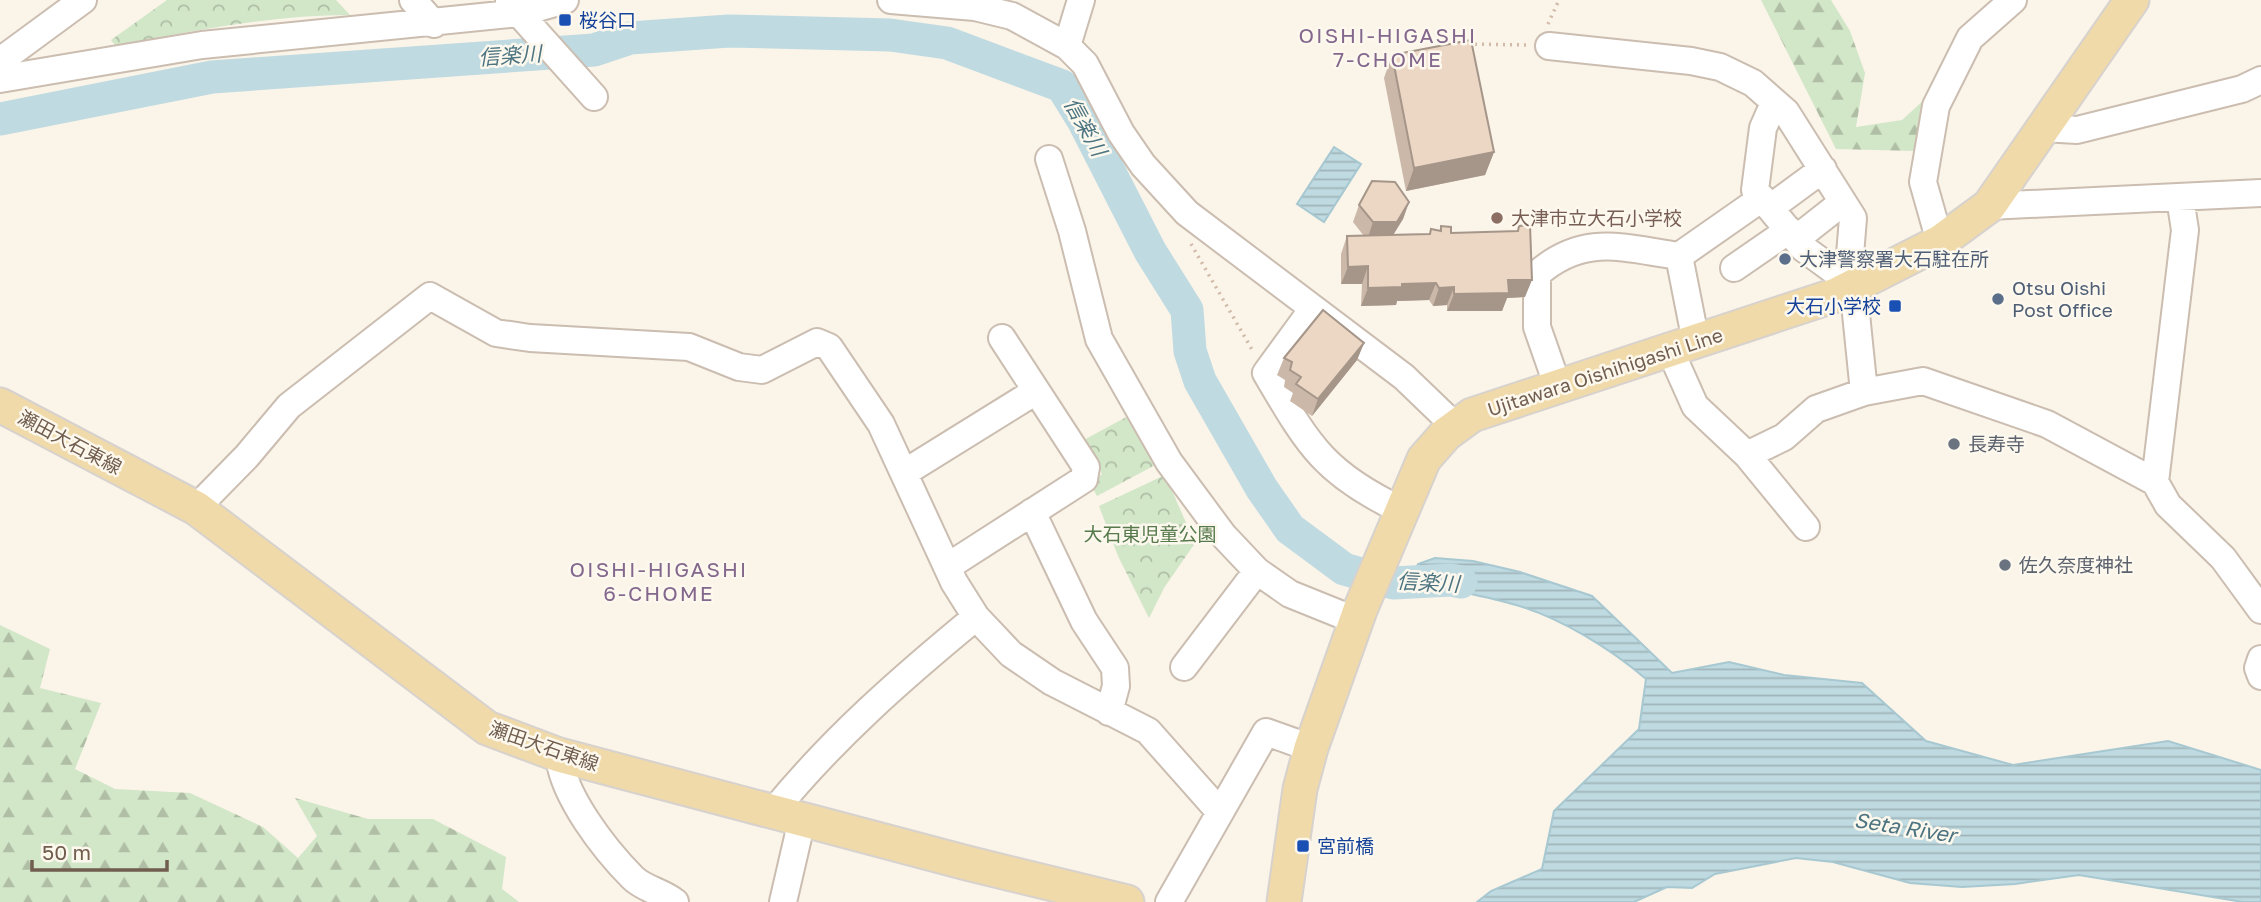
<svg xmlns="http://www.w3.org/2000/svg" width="2261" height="902" viewBox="0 0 2261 902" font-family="'Golos Text','Noto Sans JP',sans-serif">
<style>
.forest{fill:url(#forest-firs)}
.park{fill:url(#park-crowns)}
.water{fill:url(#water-rules);stroke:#a7c8d1;stroke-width:2}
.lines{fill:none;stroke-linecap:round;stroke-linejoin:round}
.river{stroke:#bfdae1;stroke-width:33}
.minor-casing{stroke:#cbbdb0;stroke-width:30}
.major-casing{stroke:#d7d2ce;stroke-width:37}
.path{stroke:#d1baa7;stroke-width:3.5;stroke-dasharray:2 5;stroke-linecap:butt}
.minor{stroke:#fff;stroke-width:26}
.major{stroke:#f0daa9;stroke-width:33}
.wall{fill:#cbb8a9}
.shaded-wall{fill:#a59689}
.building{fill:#ecd6c4;stroke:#a59689;stroke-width:2}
.transit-dot{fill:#1a4fb4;stroke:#fdf8ee;stroke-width:2.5}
.education-dot{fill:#8d6e63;stroke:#fdf8ee;stroke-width:2.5}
.service-dot{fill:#5c6f8a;stroke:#fdf8ee;stroke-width:2.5}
.worship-dot{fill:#6b7280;stroke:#fdf8ee;stroke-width:2.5}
.labels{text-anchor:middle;stroke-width:5;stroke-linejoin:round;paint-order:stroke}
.transit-label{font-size:19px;fill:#164399;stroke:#fdf8ee;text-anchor:start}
.education-label{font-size:19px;fill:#785e54;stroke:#fdf8ee;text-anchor:start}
.service-label{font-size:19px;fill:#4e5e75;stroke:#fdf8ee;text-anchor:start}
.street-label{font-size:19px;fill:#715e4f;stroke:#fdf8ee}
.worship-label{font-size:19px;fill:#5b616d;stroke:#fdf8ee;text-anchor:start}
.park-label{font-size:19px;fill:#567a4c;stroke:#fdf8ee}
.neighbourhood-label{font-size:21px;letter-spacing:2px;fill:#83678c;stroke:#fdf8ee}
.water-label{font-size:21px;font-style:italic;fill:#4c7481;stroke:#fdf8ee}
</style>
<defs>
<pattern id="forest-firs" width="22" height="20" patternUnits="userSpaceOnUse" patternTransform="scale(1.75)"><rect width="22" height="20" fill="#d2e6c8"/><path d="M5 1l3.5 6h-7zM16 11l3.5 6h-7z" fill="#afbea5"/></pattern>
<pattern id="park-crowns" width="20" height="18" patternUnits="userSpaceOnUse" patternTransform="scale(1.75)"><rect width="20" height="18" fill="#d2e6c8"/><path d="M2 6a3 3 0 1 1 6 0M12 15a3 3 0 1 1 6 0" fill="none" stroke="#afbea5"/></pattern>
<pattern id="water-rules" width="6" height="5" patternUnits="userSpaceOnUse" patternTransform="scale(1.75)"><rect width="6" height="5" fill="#bfdae1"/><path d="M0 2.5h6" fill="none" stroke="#a0b4b9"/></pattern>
</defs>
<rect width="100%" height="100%" fill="#faf4e9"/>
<path class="forest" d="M1761,0H1831L1850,31L1865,73L1856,127L1902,120L1925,99L1916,151L1836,149Z
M0,625L50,649L40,688L101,703L75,769L115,789L190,793L263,827L298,858L317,836L295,798L368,819H433L506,857L502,889L519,902H0Z"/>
<path class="park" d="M167,0H336L350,15C271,15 193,31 116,46L111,40Z
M1130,415L1159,463L1097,496L1090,483L1102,474L1082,441Z
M1165,475L1195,543L1164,588L1149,618L1118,556L1099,506Z"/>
<path class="water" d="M1334,147L1361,164L1324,222L1297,204Z
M1435,558L1473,561L1520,572L1592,596L1672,673L1729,662L1784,675L1862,683L1926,741L2013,765L2168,741L2261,770V902H2243L2079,875L2015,884L1962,887L1910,883L1833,862L1796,858L1715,874L1692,888L1667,887L1634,902H1477L1491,891L1542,869L1554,811L1639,729L1646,679C1611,649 1561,618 1516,605C1482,595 1446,590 1411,580L1418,564Z"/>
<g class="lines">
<path class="river" d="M0,119L212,77L594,50L630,38L729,31L890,35L947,43L1062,86L1083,120L1150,251L1187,310L1190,351L1200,381L1262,489L1290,529L1344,569L1393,583L1451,580L1461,582"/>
<g class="minor-casing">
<path id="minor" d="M413,0L434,24
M891,0L975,7L1012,16L1067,46L1085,64L1121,133L1143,165L1187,213L1404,377L1456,427
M509,2L594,97
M1067,46L1081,0
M1549,46L1691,61L1720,67L1753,83L1786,112L1853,218L1850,255L1864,392
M0,61L83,0
M0,79L202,45L520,13L565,0
M1774,103L1763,128L1755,190L1803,248L1855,286
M2043,128L2077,130L2242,89L2261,80
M1049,159L1072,231L1099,339L1169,462L1223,535L1257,571L1290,594L1357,621
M2180,198L2185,230L2155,482L2168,505L2223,558L2261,610
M1989,206L2261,193
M1770,208L1823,169
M1796,239L1843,202
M1940,242L1923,182L1936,106L1970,38L2013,0
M1734,268L1789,230
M1312,310L1266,373C1308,444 1323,473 1401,510
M1696,342L1679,256L1762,198
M1670,350L1695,406L1747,455L1806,527
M1558,387L1537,327V274C1584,233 1622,248 1679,256
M1747,455L1784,437L1816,409L1864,392L1923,381L2047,424L2155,482
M904,473L1036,391
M196,508L247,456L289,406L430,296L496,333L530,338L689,347L739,367L762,370L817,342L829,347L881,424L954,582L976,617L1011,654L1052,682L1148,731L1219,811
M1032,512L1084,621L1115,668L1116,686L1109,712
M947,567L1084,479L1086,467L1002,338
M2261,659L2258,668L2261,676
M1184,667L1257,571
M559,755C562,795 605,850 633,878C644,889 663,892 675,902
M773,812C833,738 903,677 976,617
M783,902L802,820
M1169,902L1266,732L1311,748"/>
</g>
<g class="major-casing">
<path id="major" d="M0,405L196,508L487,728L559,755L967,863L1127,902
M1284,902L1300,789L1311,748L1360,610L1424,459L1446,434L1472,415L1836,295L1940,242L1989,206L2132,0"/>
</g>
<path class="path" d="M1548,24L1559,0
M1468,44L1527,45
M1378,60L1395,57
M1191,244L1254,353"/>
<use href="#minor" class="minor"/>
<use href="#major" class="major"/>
</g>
<path class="wall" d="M1392,55L1494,152L1485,175L1406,191L1384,78Z
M1409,202L1403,219L1393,235L1429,234L1439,231L1441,226L1451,233L1517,231L1519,226L1525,297L1507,298L1502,311H1447V305L1433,306L1429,300L1397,301L1396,305L1361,306L1362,284H1341V254L1347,236H1364L1353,222L1359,205Z
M1364,343L1357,360L1312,416L1290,401L1293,393L1284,387L1285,380L1277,375L1284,358Z"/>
<path class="shaded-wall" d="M1494,152L1485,175L1406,191L1414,168Z
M1409,202L1403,219L1390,240H1367L1373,222Z
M1368,266L1362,284H1341L1348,267Z
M1508,280H1532L1525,297L1507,298L1502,311H1447L1454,294Z
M1436,283L1429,300L1397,301L1396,305L1361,306L1368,288L1402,284Z
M1454,287L1447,305L1433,306L1439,288Z
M1364,343L1357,360L1312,416L1318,399Z"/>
<path class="building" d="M1471,40L1494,152L1414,168L1392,55Z
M1372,181L1395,182L1409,202L1397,222H1373L1359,205Z
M1530,225L1532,280H1508L1509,293L1454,294V287L1439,288L1436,283L1402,284V287L1368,288V266L1348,267L1347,236L1430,234L1431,229L1441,231V226L1451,227V233L1518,231L1519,226Z
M1323,310L1364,343L1318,399L1296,384L1301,377L1290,370L1292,362L1284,358Z"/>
<g class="transit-dot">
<rect x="558" y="13" width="14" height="14" rx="3.5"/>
<rect x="1888" y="299" width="14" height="14" rx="3.5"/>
<rect x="1296" y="839" width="14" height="14" rx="3.5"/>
</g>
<circle class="education-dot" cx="1497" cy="218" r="7"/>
<g class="service-dot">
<circle cx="1785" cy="259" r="7"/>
<circle cx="1998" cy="299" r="7"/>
</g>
<g class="worship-dot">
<circle cx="1954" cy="444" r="7"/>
<circle cx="2005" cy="565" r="7"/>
</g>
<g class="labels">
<g class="transit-label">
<text x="579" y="27">桜谷口</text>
<text x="1881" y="313" text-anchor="end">大石小学校</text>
<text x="1317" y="853">宮前橋</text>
</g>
<g class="education-label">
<text x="1511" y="225">大津市立大石小学校</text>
</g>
<g class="service-label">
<text x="1799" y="266">大津警察署大石駐在所</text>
<text x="2012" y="295">Otsu Oishi<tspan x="2012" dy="22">Post Office</tspan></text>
</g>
<g class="street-label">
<text transform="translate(1605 372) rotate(-18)" y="7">Ujitawara Oishihigashi Line</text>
<text transform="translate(70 442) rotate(28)" y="7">瀬田大石東線</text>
<text transform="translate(544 746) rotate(19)" y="7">瀬田大石東線</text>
</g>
<g class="worship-label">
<text x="1968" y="451">長寿寺</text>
<text x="2019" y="572">佐久奈度神社</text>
</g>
<g class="park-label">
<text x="1150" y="541">大石東児童公園</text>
</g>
<g class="neighbourhood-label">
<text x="1388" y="43">OISHI-HIGASHI<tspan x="1388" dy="24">7-CHOME</tspan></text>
<text x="659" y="577">OISHI-HIGASHI<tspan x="659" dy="24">6-CHOME</tspan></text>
</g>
<g class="water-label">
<text transform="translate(510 56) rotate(-4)" y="7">信楽川</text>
<text transform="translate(1085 127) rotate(61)" y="7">信楽川</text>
<text transform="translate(1428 583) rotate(3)" y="7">信楽川</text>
<text transform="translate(1905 828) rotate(9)" y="7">Seta River</text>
</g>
</g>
<path d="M32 860v10h135v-10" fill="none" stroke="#715e4f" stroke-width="3.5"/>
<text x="42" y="860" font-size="21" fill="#715e4f" stroke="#fdf8ee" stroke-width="5" paint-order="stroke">50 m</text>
</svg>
